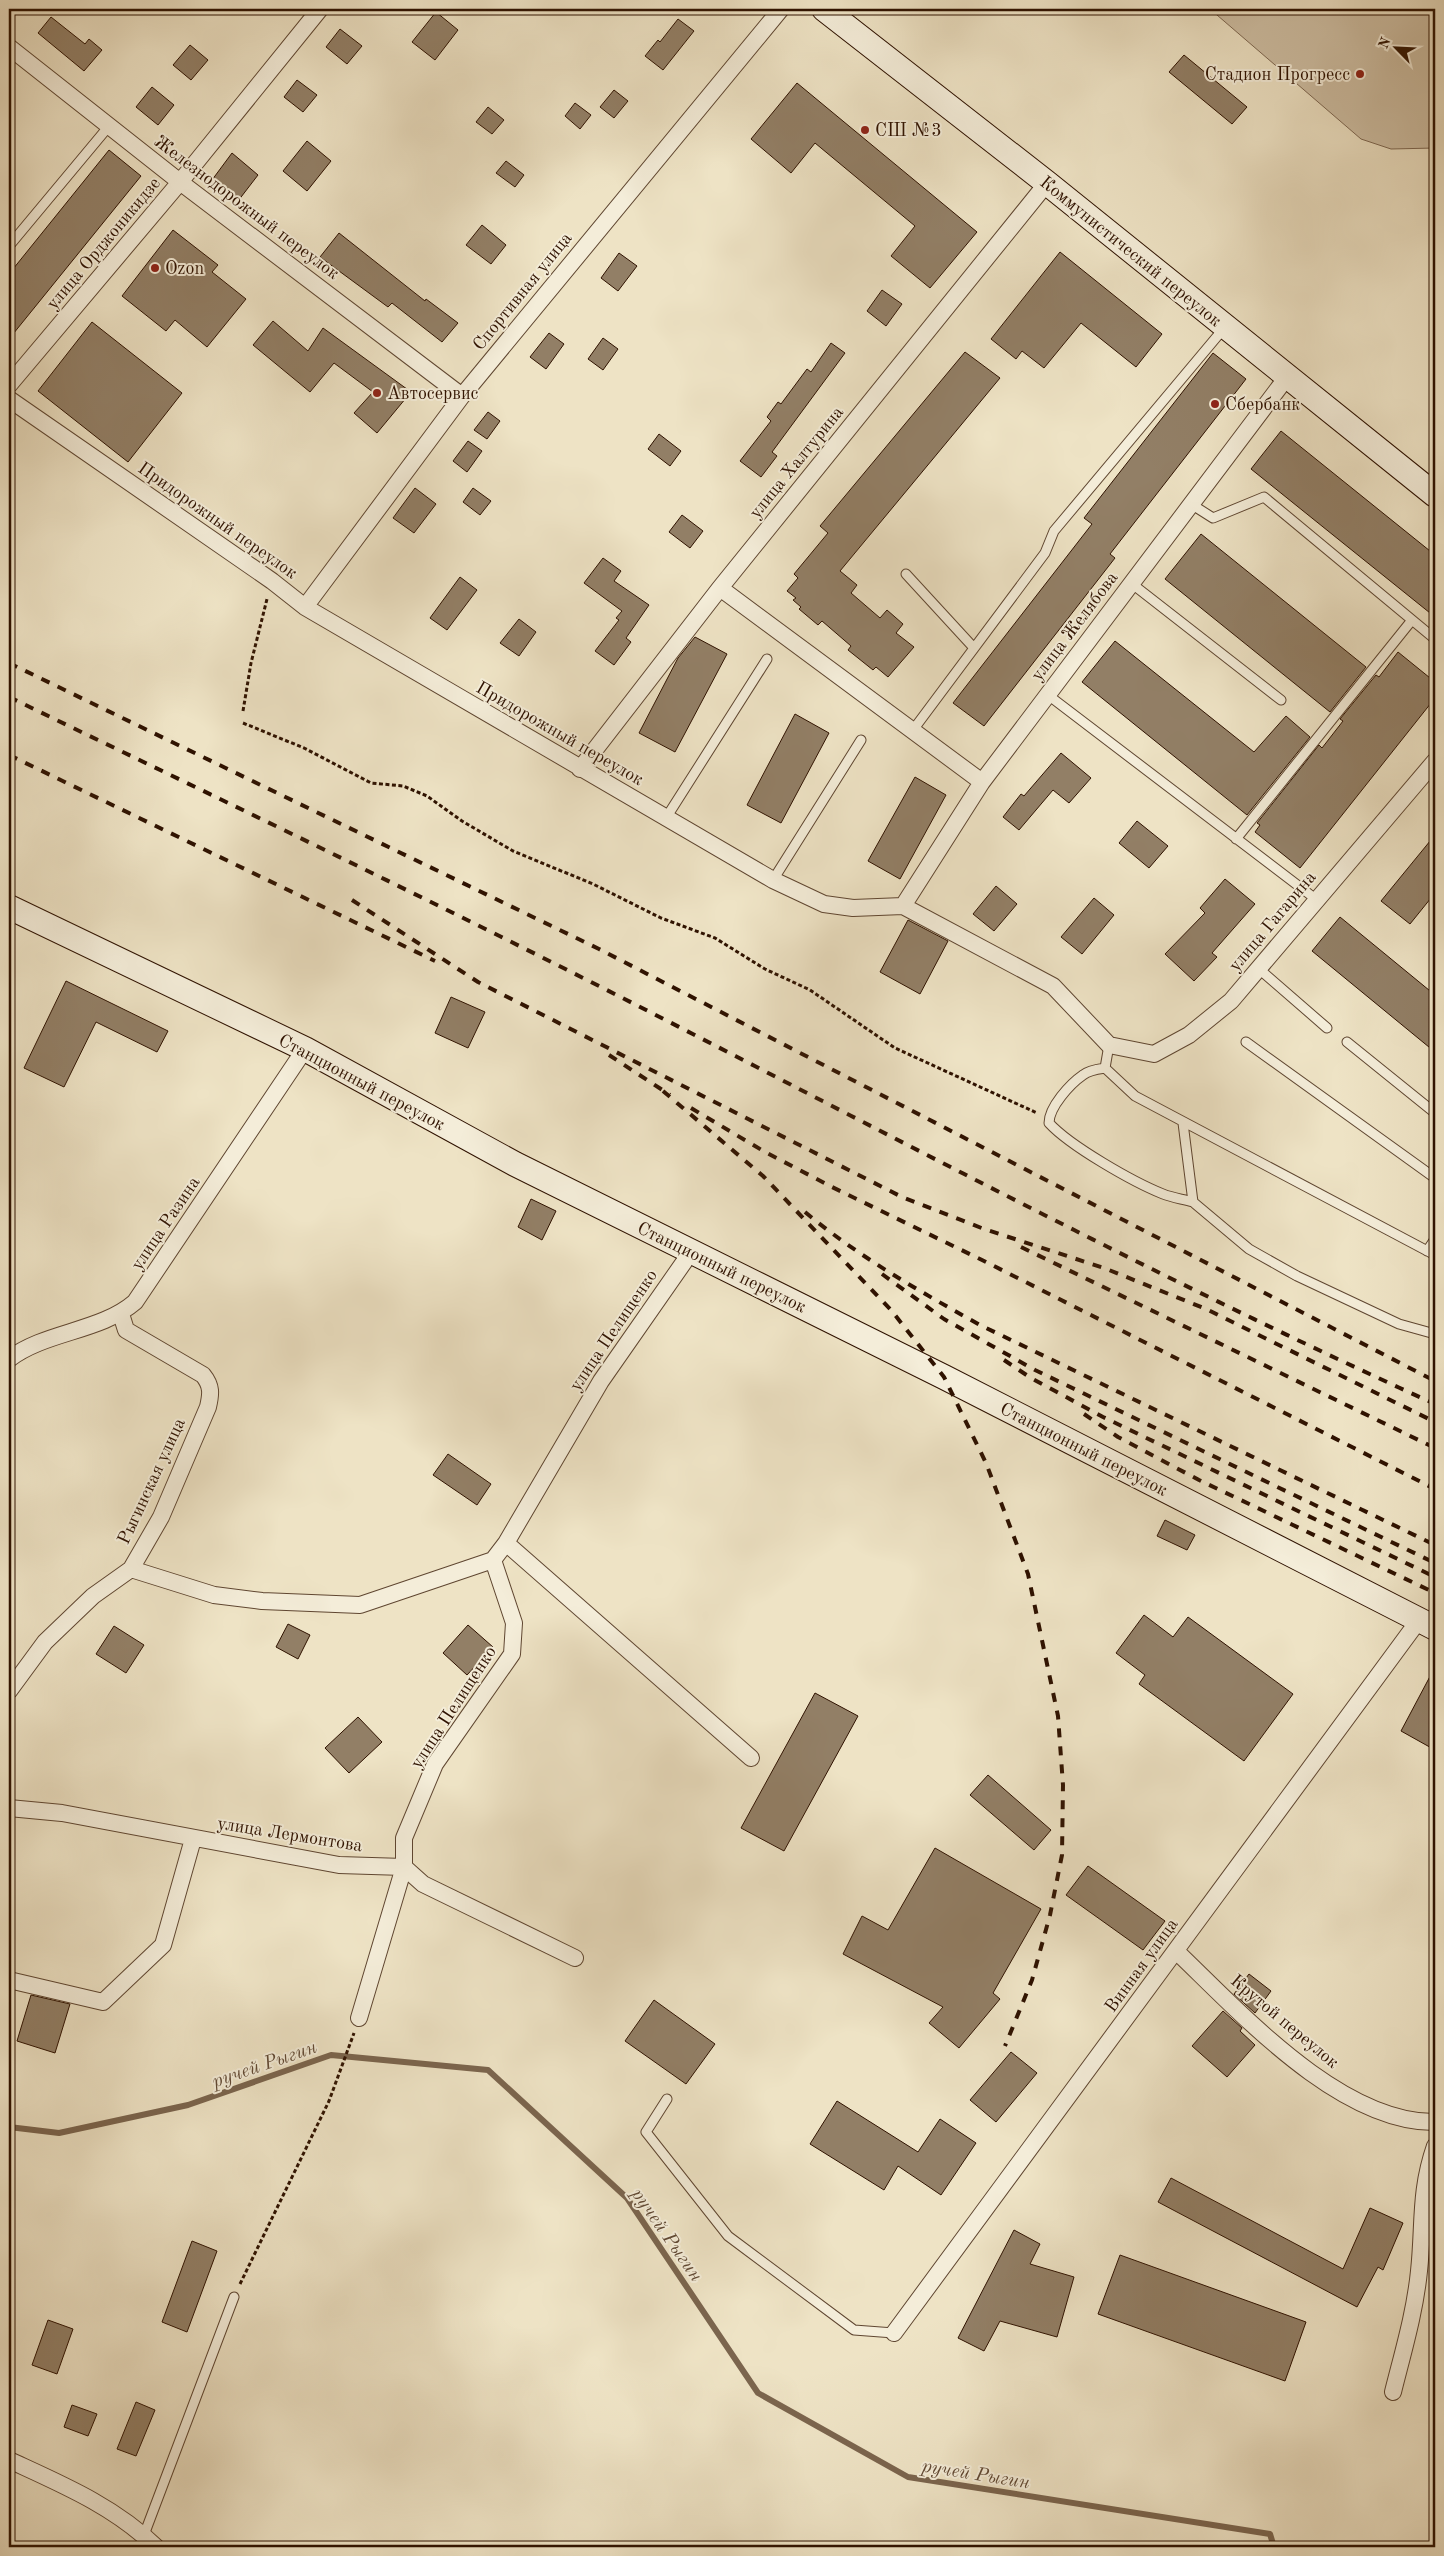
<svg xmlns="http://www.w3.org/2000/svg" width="1444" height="2556" viewBox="0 0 1444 2556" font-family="'Old Standard TT',serif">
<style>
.green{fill:#cebfa4;stroke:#7e6852}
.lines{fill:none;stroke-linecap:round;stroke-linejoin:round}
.stream{stroke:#7b654e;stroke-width:6}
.building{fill:#927f66;stroke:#2f1200}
.lane-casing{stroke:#5f4631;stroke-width:11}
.street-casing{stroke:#5f4631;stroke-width:18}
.secondary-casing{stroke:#2f1200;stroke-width:26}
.path{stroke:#2f1200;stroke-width:3;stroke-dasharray:4 2.5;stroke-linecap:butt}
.lane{stroke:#f4edd9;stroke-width:9}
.street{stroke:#f4edd9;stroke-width:16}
.secondary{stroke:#f4edd9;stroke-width:24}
.rail{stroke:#2f1200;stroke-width:4;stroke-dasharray:9 9;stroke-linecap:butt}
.poi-dot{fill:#8f2418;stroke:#f4edd9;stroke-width:2}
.labels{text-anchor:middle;stroke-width:4;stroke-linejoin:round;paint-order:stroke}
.poi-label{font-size:18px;fill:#2f1200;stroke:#f4edd9;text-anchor:start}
.street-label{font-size:18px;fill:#2f1200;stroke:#f4edd9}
.water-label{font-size:19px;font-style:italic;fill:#614934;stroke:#f4edd9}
</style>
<rect width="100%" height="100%" fill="#eee3c5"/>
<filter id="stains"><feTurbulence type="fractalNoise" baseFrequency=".004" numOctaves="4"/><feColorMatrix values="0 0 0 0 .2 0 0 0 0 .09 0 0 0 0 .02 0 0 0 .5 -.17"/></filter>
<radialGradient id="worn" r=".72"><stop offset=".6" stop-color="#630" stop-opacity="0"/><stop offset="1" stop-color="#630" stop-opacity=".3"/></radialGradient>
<path class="green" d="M1210,9H1435V148L1391,149L1361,139Z"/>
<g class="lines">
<path class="stream" d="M9,2127L59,2133L188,2105L331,2055L488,2070L627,2198L758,2393L908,2477L1270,2534L1274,2547"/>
</g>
<path class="building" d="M436,12L458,30L435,60L412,42Z
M51,17L85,44L89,39L102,50L84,71L38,33Z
M678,19L694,31L663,70L645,56L658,40L660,42Z
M340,29L362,46L347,64L326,47Z
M190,45L208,60L191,80L173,65Z
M1184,55L1247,107L1232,124L1169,72Z
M297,80L317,95L303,112L284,97Z
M797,83L977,232L930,288L891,256L915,226L815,143L791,173L751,139Z
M152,87L174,105L158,125L136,107Z
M614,90L628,101L614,118L600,107Z
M575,103L591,115L580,129L565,116Z
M488,107L504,120L492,134L476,122Z
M307,141L331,161L307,191L283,171Z
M109,150L141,176L9,339V274Z
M232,153L258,175L238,201L212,180Z
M506,161L524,175L515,187L496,173Z
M482,225L506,245L491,264L466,245Z
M173,230L218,265L212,272L246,299L207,347L175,320L166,331L122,296Z
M339,233L425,301L426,299L458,323L442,342L392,303L388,307L320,257Z
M1060,252L1162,334L1136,367L1081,323L1044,368L1022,351L1016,359L991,339Z
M619,253L637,266L618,291L601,278Z
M882,290L902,304L886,326L867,311Z
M273,321L308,351L323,328L411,392L377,433L354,413L373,392L334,363L310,392L253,345Z
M92,322L182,393L128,462L38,391Z
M549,333L564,344L546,369L530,357Z
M603,338L618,349L603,370L588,359Z
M831,343L845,353L772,452L777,456L761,477L740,461L771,421L767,417L778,402L781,404L807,369L811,372Z
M965,352L1000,378L840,571L857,585L851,593L880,618L887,610L903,624L896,633L914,647L888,677L876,667L873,670L848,650L851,646L822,621L818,625L799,609L801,607L793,600L796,598L787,591L798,578L794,574L828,533L820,526Z
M1213,353L1246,379L1110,554L1115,558L984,726L953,703L1092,524L1084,518Z
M488,412L500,421L487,439L474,430Z
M1281,431L1435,555V617L1251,469Z
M659,434L681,451L670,466L648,449Z
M468,441L482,451L467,472L453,461Z
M415,488L436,504L414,533L393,518Z
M473,488L491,501L480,515L463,502Z
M682,515L703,531L690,548L669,532Z
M1201,534L1366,667L1330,712L1165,579Z
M603,558L621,571L614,581L649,605L626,638L631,642L614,665L595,651L619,620L616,618L622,611L584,583Z
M460,577L477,590L447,630L430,618Z
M519,619L536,632L519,656L500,643Z
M695,637L727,654L675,752L639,733L678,658Z
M1115,641L1254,752L1286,716L1310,737L1247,815L1082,682Z
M1398,652L1435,682V698L1300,868L1255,832L1260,825L1257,823L1319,745L1322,748L1343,721L1340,719L1376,675L1379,677Z
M795,714L829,733L781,823L747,805Z
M1061,753L1091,778L1069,803L1053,790L1019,830L1003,817L1021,794L1024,796Z
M915,777L946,795L900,879L868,861Z
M1137,821L1168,846L1149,868L1119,843Z
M1435,835V893L1410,924L1381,901Z
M1225,879L1255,904L1212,953L1217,957L1194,981L1165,954L1205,913L1200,908Z
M996,886L1017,904L994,931L973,914Z
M1094,898L1114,915L1082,954L1061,937Z
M1340,917L1435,995V1052L1312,951Z
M908,920L948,941L920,994L880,972Z
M66,981L168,1031L157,1052L96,1022L64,1087L24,1068Z
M451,997L485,1012L468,1048L435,1033Z
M531,1199L556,1211L542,1240L518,1227Z
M448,1454L491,1484L477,1505L433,1475Z
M1165,1520L1195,1535L1187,1550L1157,1536Z
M1144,1615L1173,1637L1188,1617L1293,1694L1244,1761L1139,1684L1145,1675L1116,1653Z
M288,1624L310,1635L298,1659L276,1647Z
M468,1625L493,1647L467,1675L443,1653Z
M114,1626L144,1645L126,1673L96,1654Z
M1435,1667V1750L1401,1731Z
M815,1693L858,1716L784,1851L741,1828Z
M358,1717L382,1742L349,1773L325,1748Z
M988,1775L1051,1830L1034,1850L970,1795Z
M935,1848L1041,1909L993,1993L1000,1999L959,2048L929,2023L943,2007L843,1954L862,1916L888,1930Z
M1088,1866L1165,1921L1143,1950L1066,1895Z
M1249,1974L1271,1991L1255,2013L1234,1994Z
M31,1995L70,2004L55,2053L17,2041Z
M654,2000L715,2044L686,2084L625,2041Z
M1223,2011L1242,2028L1240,2031L1255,2045L1227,2077L1192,2046Z
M1011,2052L1037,2073L996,2122L970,2100Z
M837,2101L918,2152L940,2119L976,2143L941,2195L898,2166L884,2190L810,2144Z
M1171,2178L1343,2269L1370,2208L1403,2223L1383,2270L1378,2267L1357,2307L1158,2202Z
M1014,2230L1040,2244L1030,2264L1074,2277L1057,2337L1000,2321L984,2351L958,2338Z
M192,2241L217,2251L187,2332L162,2322Z
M1120,2255L1306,2322L1285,2381L1098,2314Z
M48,2320L73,2329L57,2374L32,2365Z
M136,2402L155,2410L136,2456L117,2449Z
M72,2405L97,2414L88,2436L64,2427Z"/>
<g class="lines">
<g class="lane-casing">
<path id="lane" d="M9,246L109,126
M1191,504L1213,518L1264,497L1435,639
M906,574L974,648
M1131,583L1281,700
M1048,695L1317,900
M913,730L1045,553L1054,531L1225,327
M666,818L767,659
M1236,839L1412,620
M773,880L861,740
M1258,968L1327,1028
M1246,1042L1435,1178
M1347,1042L1435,1113
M1109,1045L1105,1068L1135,1096L1435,1255
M1105,1068C1098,1069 1089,1070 1083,1075C1070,1084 1049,1107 1049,1123C1070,1146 1133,1182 1163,1194C1173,1198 1183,1199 1193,1202
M1183,1123L1193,1202L1249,1249L1297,1276L1399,1324L1435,1334
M1427,1251L1435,1239
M667,2099L646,2132L728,2236L854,2330L894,2333
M144,2535L234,2297"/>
</g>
<g class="street-casing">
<path id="street" d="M9,47L180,182L462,396
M9,385L180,182L320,9
M9,399L272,581L305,607L773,880L824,904L853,908L903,906L1053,986L1109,1045L1154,1054L1189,1035L1231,1001L1435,761
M720,588L982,782
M305,607L462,396L781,9
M580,769L720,588L1047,183
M903,906L982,782L1287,377
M9,1359C46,1331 100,1332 135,1302L305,1049
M506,1543L751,1758
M131,1569L214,1595L262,1601L360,1605L493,1560
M9,1691L45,1642L93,1596L131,1569L161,1517L208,1407C211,1394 212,1386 203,1375L126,1330L121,1314
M9,1808L62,1813L339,1865L404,1867L423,1884L575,1958
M1176,1951C1241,2013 1340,2123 1435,2122
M9,1980L103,2002L163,1945L193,1839
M359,2018L404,1867V1838L435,1764L512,1654L514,1623L493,1560L506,1543L601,1381L691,1252
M894,2333L1419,1620
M1393,2392C1403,2352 1415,2312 1419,2271C1424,2225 1419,2192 1435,2146
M9,2460C61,2484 114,2506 156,2547"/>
</g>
<g class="secondary-casing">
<path id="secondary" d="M824,9L1047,183L1435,495
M9,907L305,1049L515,1164L944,1377L1435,1628"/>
</g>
<path class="path" d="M243,711L251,663L267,599
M243,723L304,748L371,783L403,786L427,796L462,821L513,851L593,884L661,918L715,938L765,969L810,990L895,1048L1037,1113
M240,2284L329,2101L354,2033"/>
<use href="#lane" class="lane"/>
<use href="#street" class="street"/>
<use href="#secondary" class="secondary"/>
<path class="rail" d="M9,663L599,949L1435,1381
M9,697C222,800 437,903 648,1011C909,1145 1168,1283 1435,1404
M9,755L435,961
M352,900L478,982L902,1197L984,1229L1104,1268L1206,1309L1435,1422
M609,1055L670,1095
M663,1091L763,1176L891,1310L944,1377L986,1463L1028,1574L1058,1716L1063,1785L1062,1855L1050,1915L1032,1980L1005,2046
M691,1108L765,1152L832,1187L984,1261L1435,1489
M805,1212C859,1257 919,1291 980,1325L1435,1545
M1021,1247L1435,1448
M882,1274L944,1319L1035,1370L1435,1563
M1004,1360L1031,1378L1103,1417L1435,1577
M1084,1414L1118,1437L1199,1480L1435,1593"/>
</g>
<g class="poi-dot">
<circle cx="1360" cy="74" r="5"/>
<circle cx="865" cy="130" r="5"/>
<circle cx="155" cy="268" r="5"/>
<circle cx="377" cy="393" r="5"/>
<circle cx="1215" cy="404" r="5"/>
</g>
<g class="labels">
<g class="poi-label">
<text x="1350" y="80" text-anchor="end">Стадион Прогресс</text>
<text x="875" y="136">СШ №3</text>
<text x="165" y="274">Ozon</text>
<text x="387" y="399">Автосервис</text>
<text x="1225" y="410">Сбербанк</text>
</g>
<g class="street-label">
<text transform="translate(247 207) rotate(37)" y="6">Железнодорожный переулок</text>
<text transform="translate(103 243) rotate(-50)" y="6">улица Орджоникидзе</text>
<text transform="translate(1131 251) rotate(39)" y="6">Коммунистический переулок</text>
<text transform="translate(522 291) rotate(-51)" y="6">Спортивная улица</text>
<text transform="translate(796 462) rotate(-51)" y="6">улица Халтурина</text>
<text transform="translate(218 520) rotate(35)" y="6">Придорожный переулок</text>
<text transform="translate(1074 626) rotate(-53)" y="6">улица Желябова</text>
<text transform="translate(560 733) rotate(30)" y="6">Придорожный переулок</text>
<text transform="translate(1272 921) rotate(-50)" y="6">улица Гагарина</text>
<text transform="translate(362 1082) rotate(28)" y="6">Станционный переулок</text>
<text transform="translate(165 1223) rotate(-56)" y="6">улица Разина</text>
<text transform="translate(722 1267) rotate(26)" y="6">Станционный переулок</text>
<text transform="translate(613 1330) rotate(-56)" y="6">улица Пелищенко</text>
<text transform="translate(1084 1449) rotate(27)" y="6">Станционный переулок</text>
<text transform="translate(151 1481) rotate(-65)" y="6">Рыгинская улица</text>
<text transform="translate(453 1707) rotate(-57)" y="6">улица Пелищенко</text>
<text transform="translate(290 1834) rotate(9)" y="6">улица Лермонтова</text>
<text transform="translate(1141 1965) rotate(-54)" y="6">Винная улица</text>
<text transform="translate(1285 2021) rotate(40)" y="6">Крутой переулок</text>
</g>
<g class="water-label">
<text transform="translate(264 2063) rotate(-19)" y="7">ручей Рыгин</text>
<text transform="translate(668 2234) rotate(55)" y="7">ручей Рыгин</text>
<text transform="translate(976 2473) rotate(9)" y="7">ручей Рыгин</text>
</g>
</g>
<rect width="1444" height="2556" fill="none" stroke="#eee3c5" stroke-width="30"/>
<rect x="10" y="10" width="1424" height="2536" fill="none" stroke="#2f1200" stroke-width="2.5"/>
<rect x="15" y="15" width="1414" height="2526" fill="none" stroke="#2f1200"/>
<g transform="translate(1396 48) rotate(294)" stroke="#f4edd9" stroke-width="4" paint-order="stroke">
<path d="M0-4L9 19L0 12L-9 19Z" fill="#2f1200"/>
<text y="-8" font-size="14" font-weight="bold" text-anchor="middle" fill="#2f1200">N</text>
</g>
<rect width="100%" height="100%" filter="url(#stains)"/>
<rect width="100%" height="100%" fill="url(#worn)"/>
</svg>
